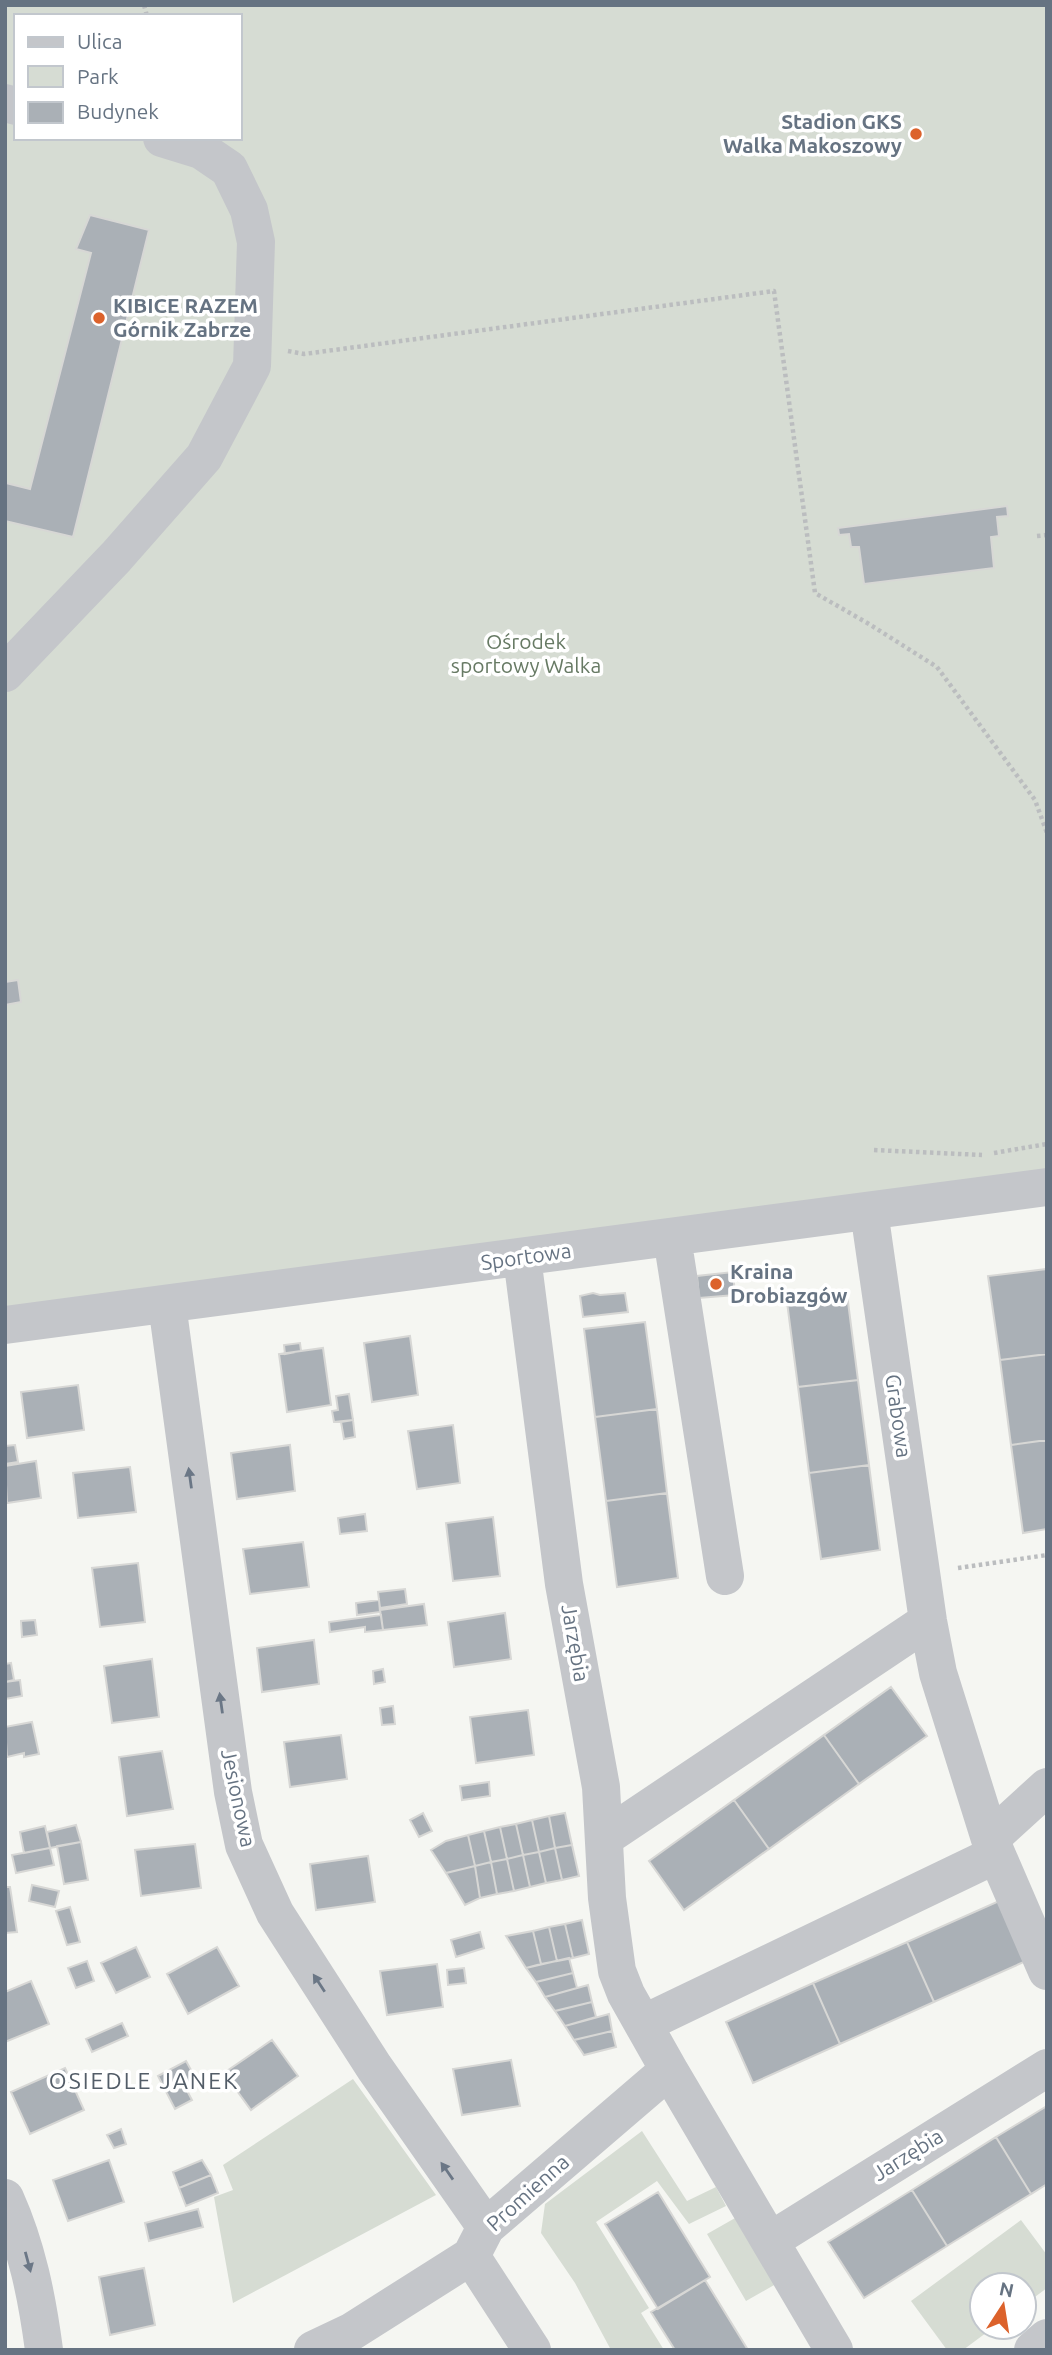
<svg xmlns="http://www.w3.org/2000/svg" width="1052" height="2355" viewBox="0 0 1052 2355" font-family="Ubuntu,sans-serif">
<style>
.green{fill:#d6dcd3;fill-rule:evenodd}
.building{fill:#aab0b6;stroke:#d7d7d5;stroke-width:2}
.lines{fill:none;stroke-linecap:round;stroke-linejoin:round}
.path{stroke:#bbbdbf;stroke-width:4.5;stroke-dasharray:3.5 3.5;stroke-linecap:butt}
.minor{stroke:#c4c6ca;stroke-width:38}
.oneway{fill:#6b7786}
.poi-dot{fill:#dc622b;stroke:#fff;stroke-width:2.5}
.labels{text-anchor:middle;stroke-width:7;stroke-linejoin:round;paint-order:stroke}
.poi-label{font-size:21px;font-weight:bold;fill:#667382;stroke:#fff;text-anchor:start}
.park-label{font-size:21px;fill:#677a64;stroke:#fff}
.street-label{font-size:21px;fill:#667382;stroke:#fff}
.neighbourhood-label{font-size:23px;letter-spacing:2px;fill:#535d68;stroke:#fff}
</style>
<rect width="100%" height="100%" fill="#f5f6f2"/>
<path class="green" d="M5,5H1047V1170L5,1307ZM16,16H240V138H16Z
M353,2079L436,2195L233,2303L214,2197L233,2190L223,2165Z
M642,2131L687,2201L716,2187L726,2206L689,2224L657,2181L596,2222L649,2308L641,2313L664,2350H611L575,2283L541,2233L545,2204Z
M744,2213L783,2280L746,2301L707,2234Z
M1021,2220L1047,2255V2288L1024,2305V2285H982V2327H994L963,2350H947L911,2301Z"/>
<path class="building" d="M90,215L149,230L73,537L5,521V487L6,483L30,489L91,253L76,249Z
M1007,506L1008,516L997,517L999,536L991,537L994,568L864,584L859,547H851L849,534L839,535L838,528Z
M18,980L21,1002L5,1005V982Z
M1047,1269V1354L1000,1360L988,1276Z
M733,1272L735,1295L699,1298L697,1276Z
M593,1293L600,1295L625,1293L628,1312L583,1317L580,1296Z
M847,1294L858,1380L798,1387L787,1302Z
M645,1322L657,1409L595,1417L584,1329Z
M410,1336L418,1395L372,1402L364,1343Z
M300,1343L301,1351L285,1354L284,1345Z
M323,1348L331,1405L287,1412L279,1354Z
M1047,1354V1440L1011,1445L1000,1360Z
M858,1380L869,1465L809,1473L798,1387Z
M78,1385L84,1430L27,1438L21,1392Z
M349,1394L353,1420L334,1422L332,1411L338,1410L336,1396Z
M657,1409L667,1493L606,1501L595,1417Z
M353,1420L355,1437L344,1439L341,1422Z
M453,1425L460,1483L417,1489L408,1431Z
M1047,1440V1529L1023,1533L1011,1445Z
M15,1445L18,1462L5,1464V1446Z
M290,1445L295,1491L237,1499L231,1453Z
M36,1461L41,1498L7,1503L5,1466Z
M869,1465L880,1550L821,1559L809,1473Z
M130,1467L136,1512L78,1518L73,1473Z
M667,1493L678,1578L617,1587L606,1501Z
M365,1514L367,1531L340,1534L338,1518Z
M493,1517L500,1576L453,1581L446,1523Z
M303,1542L309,1587L250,1594L243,1549Z
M138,1563L145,1622L100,1627L92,1568Z
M405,1589L407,1604L380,1608L378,1592Z
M379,1600L380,1612L357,1615L356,1603Z
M424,1604L427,1625L383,1630L380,1610Z
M505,1613L511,1659L454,1667L448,1622Z
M381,1615L383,1630L365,1632V1627L330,1632L329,1622Z
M35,1620L37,1635L22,1637L21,1621Z
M314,1640L319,1684L262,1692L257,1648Z
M152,1659L159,1717L112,1723L104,1666Z
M11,1663L14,1680L5,1682V1664Z
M383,1669L385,1682L374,1684L373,1671Z
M20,1680L22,1696L5,1699V1682Z
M891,1687L927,1736L859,1784L824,1735Z
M393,1706L395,1724L382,1725L380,1708Z
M528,1710L534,1755L476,1763L470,1717Z
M32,1722L39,1754L24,1757V1753L7,1757L5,1727Z
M341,1735L347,1779L290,1787L284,1742Z
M824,1735L859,1784L769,1849L734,1800Z
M162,1751L173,1809L127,1816L119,1757Z
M489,1782L490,1796L462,1800L460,1786Z
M734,1800L769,1849L684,1910L649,1861Z
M423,1813L432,1831L419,1837L410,1820Z
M565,1813L572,1845L555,1848L549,1816Z
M549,1816L555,1848L539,1852L532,1820Z
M532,1820L539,1852L523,1855L516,1824Z
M516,1824L523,1855L507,1859L500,1827Z
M76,1825L81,1842L50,1848L47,1832Z
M45,1826L50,1848L24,1853L20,1832Z
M500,1827L507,1859L491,1862L484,1831Z
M484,1831L491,1862L475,1866L468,1835Z
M468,1835L475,1866L446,1873L431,1850L446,1841Z
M81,1842L88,1880L64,1884L57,1846Z
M195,1844L201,1888L141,1896L135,1850Z
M572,1845L579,1876L562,1880L555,1848Z
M50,1848L54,1865L16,1873L12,1855Z
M555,1848L562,1880L546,1883L539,1852Z
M539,1852L546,1883L530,1887L523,1855Z
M523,1855L530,1887L514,1891L507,1859Z
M368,1856L375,1902L316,1910L310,1864Z
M507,1859L514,1891L497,1894L491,1862Z
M491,1862L497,1894L480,1898L475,1866Z
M475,1866L480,1898L465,1905L446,1873Z
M32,1885L59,1891L55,1907L29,1901Z
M5,1887H10L17,1932L5,1933Z
M999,1901L1026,1961L934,2002L907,1942Z
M70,1907L80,1942L67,1945L56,1911Z
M582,1920L589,1954L573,1958L565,1924Z
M565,1924L573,1958L557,1961L549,1927Z
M549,1927L557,1961L541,1964L533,1931Z
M533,1931L541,1964L526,1968L506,1936Z
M480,1932L484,1948L456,1957L451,1940Z
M907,1942L934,2002L840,2044L813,1983Z
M136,1947L150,1977L116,1993L101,1963Z
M217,1947L239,1986L188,2014L167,1974Z
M569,1958L573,1973L536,1982L526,1968Z
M87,1961L94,1981L76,1988L68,1968Z
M437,1964L443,2007L387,2015L380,1971Z
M464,1968L466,1983L448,1985L447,1970Z
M573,1973L577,1988L545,1997L536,1982Z
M31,1981L49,2024L5,2042V1992Z
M813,1983L840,2044L753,2083L726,2022Z
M588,1985L592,2002L555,2011L545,1997Z
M592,2002L596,2017L565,2026L555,2011Z
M609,2014L612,2031L574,2040L565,2026Z
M122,2023L128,2036L92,2052L86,2039Z
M612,2031L616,2047L584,2055L574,2040Z
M272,2040L298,2076L251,2110L224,2073Z
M511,2060L520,2106L462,2115L453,2069Z
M186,2061L196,2079L184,2085L192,2100L175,2109L158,2076Z
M65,2068L84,2110L30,2134L11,2092Z
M1047,2106V2184L1031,2194L996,2137Z
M121,2129L126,2144L114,2148L107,2135Z
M996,2137L1031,2194L947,2246L912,2190Z
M109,2160L124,2202L68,2221L53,2180Z
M202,2160L211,2175L179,2188L173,2172Z
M211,2175L218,2193L186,2206L179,2188Z
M912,2190L947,2246L864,2298L828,2242Z
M658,2192L710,2277L658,2309L605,2224Z
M198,2209L203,2227L149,2241L145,2223Z
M144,2268L155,2325L110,2335L99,2277Z
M705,2280L748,2350H675L651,2312Z"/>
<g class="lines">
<path class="path" d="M144,5L147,16
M288,351L304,354L774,291L815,593L869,624L937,667L1035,800L1047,833
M1037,536L1047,535
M874,1150L982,1155
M994,1153L1047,1144
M958,1568L1047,1555"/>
<path class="minor" d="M5,103L16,106
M5,673L116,557L204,457L252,366L256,242L249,210L229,169L201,150L162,138
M869,1211L928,1621L938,1673L990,1839L1047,1787
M672,1237L725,1576
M522,1257L564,1584L601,1787L607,1898L617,1971L626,1994L669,2070L834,2350
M167,1304L233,1792L244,1845L275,1913L374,2067L486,2227
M5,1325L1047,1187
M604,1838L928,1621
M990,1839L1047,1971
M643,2024L995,1855
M5,2198C27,2247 37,2297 44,2350
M770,2241L1047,2068
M471,2256L532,2350
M313,2350L351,2332L471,2256L486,2227L669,2070
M1033,2350L1047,2338"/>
</g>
<defs><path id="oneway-solid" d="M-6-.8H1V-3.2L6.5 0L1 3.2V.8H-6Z" transform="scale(1.75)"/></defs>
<g class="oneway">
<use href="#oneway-solid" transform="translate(190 1478) rotate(-98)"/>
<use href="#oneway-solid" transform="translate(221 1703) rotate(-98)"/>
<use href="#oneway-solid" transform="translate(319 1983) rotate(-123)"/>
<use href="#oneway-solid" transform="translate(447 2171) rotate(-125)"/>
<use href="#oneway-solid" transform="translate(28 2262) rotate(75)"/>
</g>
<g class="poi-dot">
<circle cx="916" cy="134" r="7"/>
<circle cx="99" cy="318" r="7"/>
<circle cx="716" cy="1284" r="7"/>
</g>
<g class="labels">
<g class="poi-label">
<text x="902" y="129" text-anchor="end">Stadion GKS<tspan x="902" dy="24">Walka Makoszowy</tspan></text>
<text x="113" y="313">KIBICE RAZEM<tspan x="113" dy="24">Górnik Zabrze</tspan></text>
<text x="730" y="1279">Kraina<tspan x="730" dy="24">Drobiazgów</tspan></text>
</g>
<g class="park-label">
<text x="526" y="649">Ośrodek<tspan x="526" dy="24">sportowy Walka</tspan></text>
</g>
<g class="street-label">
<text transform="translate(526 1257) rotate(-8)" y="7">Sportowa</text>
<text transform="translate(898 1416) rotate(82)" y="7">Grabowa</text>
<text transform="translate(575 1643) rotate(80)" y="7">Jarzębia</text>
<text transform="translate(238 1798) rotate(78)" y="7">Jesionowa</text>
<text transform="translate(908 2155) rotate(-32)" y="7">Jarzębia</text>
<text transform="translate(528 2193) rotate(-42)" y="7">Promienna</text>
</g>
<g class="neighbourhood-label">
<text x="144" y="2089">OSIEDLE JANEK</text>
</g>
</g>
<rect width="1052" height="2355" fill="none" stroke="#667382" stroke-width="14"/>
<rect x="14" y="14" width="228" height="126" fill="#ffffff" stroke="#c2c7cd" stroke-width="2"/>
<rect x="28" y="37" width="35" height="10" fill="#c4c6ca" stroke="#c2c7cd" stroke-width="2"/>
<text x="77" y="49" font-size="21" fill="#667382">Ulica</text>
<rect x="28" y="66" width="35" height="21" fill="#d6dcd3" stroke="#c2c7cd" stroke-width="2"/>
<text x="77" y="84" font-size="21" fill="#667382">Park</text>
<rect x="28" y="102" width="35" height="21" fill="#aab0b6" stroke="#c2c7cd" stroke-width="2"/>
<text x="77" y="119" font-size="21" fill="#667382">Budynek</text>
<g transform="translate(1003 2306) rotate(12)"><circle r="33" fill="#ffffff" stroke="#c2c7cd" stroke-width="2"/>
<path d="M0-5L12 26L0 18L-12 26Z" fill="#dc622b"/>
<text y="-10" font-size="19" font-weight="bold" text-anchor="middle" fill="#667382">N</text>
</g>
</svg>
